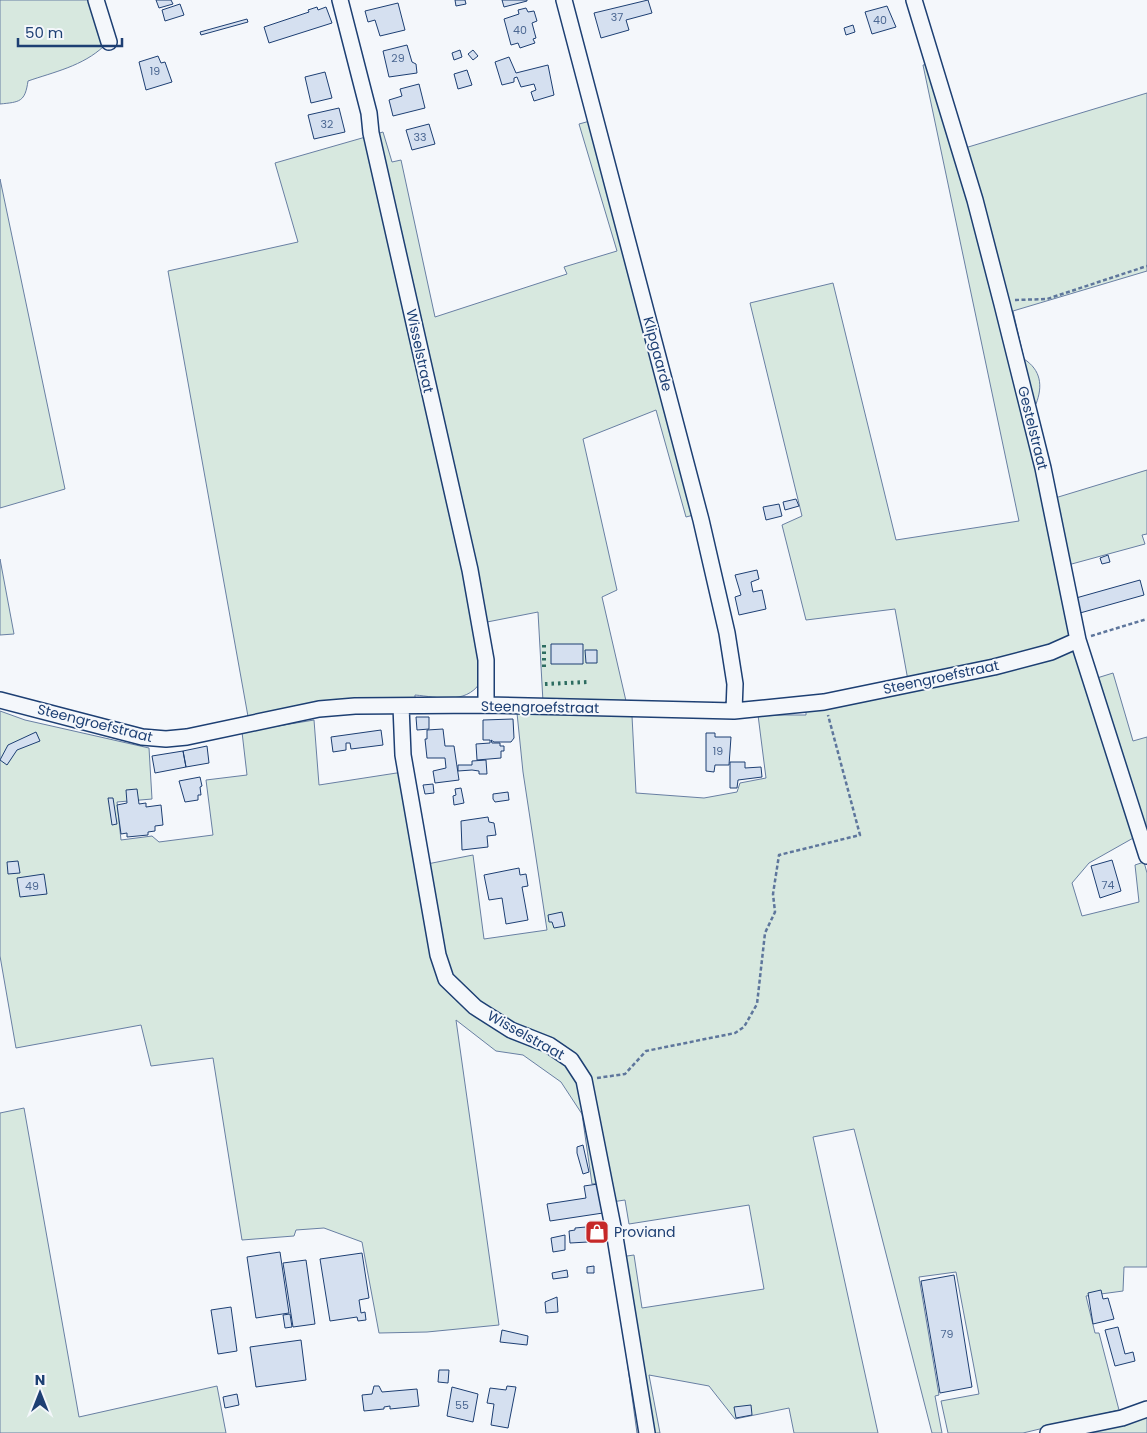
<svg xmlns="http://www.w3.org/2000/svg" width="1147" height="1433" viewBox="0 0 1147 1433" font-family="Poppins,sans-serif">
<style>
.green{fill:#d7e8df;stroke:#687fa3}
.building{fill:#d5e0f0;stroke:#1d3f73}
.lines{fill:none;stroke-linecap:round;stroke-linejoin:round}
.minor-casing{stroke:#1d3f73;stroke-width:18}
.path{stroke:#5e769c;stroke-width:2.5;stroke-dasharray:4 2.5;stroke-linecap:butt}
.minor{stroke:#f4f7fb;stroke-width:15}
.hedge{stroke:#2c6c60;stroke-width:4;stroke-dasharray:2.5 4;stroke-linecap:butt}
.labels{text-anchor:middle;stroke-width:4;stroke-linejoin:round;paint-order:stroke}
.number-label{font-size:11px;fill:#4b6792}
.street-label{font-size:14px;fill:#1d3f73;stroke:#f4f7fb}
.poi-label{font-size:14px;fill:#1d3f73;stroke:#f4f7fb;text-anchor:start}
</style>
<rect width="100%" height="100%" fill="#f4f7fb"/>
<path class="green" d="M0,0H89L104,46C83,66 54,72 28,81C25,102 20,102 0,104Z
M930,64L955,151L1147,93V271L1013,311L1024,359C1041,370 1043,386 1036,404L1023,407L1135,837L1089,863L1072,883L1082,916L1139,902L1135,865L1144,862L1147,873V1267H1124L1123,1291L1086,1296L1095,1333H1099L1119,1410L1023,1433H948L941,1401L979,1394L956,1272L919,1277L939,1395L935,1396L942,1433H932L854,1129L813,1137L878,1433H794L789,1408L735,1419L709,1386L649,1375L660,1433H637L613,1258L634,1255L642,1308L764,1289L749,1205L629,1224L625,1200L605,1203L602,1183L592,1184L582,1114L561,1082L523,1055L496,1051L456,1020L499,1325L427,1332L379,1333L362,1242L324,1228L296,1230L294,1236L242,1240L213,1058L151,1066L141,1025L16,1048L0,956V711L25,720L149,748L152,799L117,802L121,840L152,836L159,842L213,835L206,780L247,775L242,732L314,720L319,785L403,772L417,866L473,855L484,939L547,930L523,772L517,713L632,716L636,793L704,798L737,792L740,783L766,778L758,715H806V707L909,686L895,609L806,620L782,525L802,516L750,303L833,283L896,540L1019,521L923,65Z
M599,104L705,512L686,517L656,410L583,439L617,590L602,597L626,701L543,702L538,612L477,624L480,683C465,705 438,697 415,695V703L249,722L168,271L298,242L275,163L383,132L392,162L401,160L435,317L567,274L564,267L617,251L579,124L590,121L587,110Z
M0,179L65,489L0,508Z
M1147,470V534L1142,535L1145,544L1068,565L1055,498Z
M0,559L14,634L0,635Z
M1113,673L1133,741L1147,737V832L1097,678Z
M24,1108L79,1417L217,1386L226,1433H0V1113Z
M1147,1415V1433H1077Z"/>
<path class="building" d="M156,0H171L173,4L159,8Z
M455,0H465L466,4L456,6Z
M502,0H527V1L504,7Z
M648,0L652,13L626,20L629,30L601,38L594,13Z
M398,3L405,30L380,36L375,20L368,22L365,11Z
M180,4L184,15L165,21L162,10Z
M887,6L896,27L872,34L865,12Z
M317,7L318,10L326,7L332,23L269,43L264,27L309,12L308,10Z
M526,8L528,12L534,11L537,21L532,23L536,38L533,39L535,43L520,48L518,43L511,45L504,19L519,14L518,10Z
M247,19L248,22L201,35L200,32Z
M853,25L855,32L846,35L844,28Z
M407,45L412,62L416,64L417,73L389,77L383,51Z
M460,50L462,57L454,60L452,53Z
M473,50L478,56L473,60L468,54Z
M158,56L161,63L165,62L172,82L146,90L139,62Z
M509,57L516,73L548,65L554,95L534,101L531,92L536,90L534,84L521,87L517,77L514,78V82L502,85L495,62Z
M467,70L472,85L458,89L454,74Z
M325,72L332,98L311,103L305,77Z
M419,84L425,108L393,116L389,100L402,96L400,89Z
M339,108L345,132L314,139L308,115Z
M429,124L435,144L412,150L406,130Z
M796,499L799,506L785,510L783,502Z
M779,504L782,516L766,520L763,507Z
M1108,555L1110,562L1102,564L1100,558Z
M757,570L759,579L751,582L753,592L762,590L766,609L739,615L735,597L741,595L735,575Z
M1140,580L1144,595L1080,613L1076,598Z
M551,644H583V664H551Z
M585,650H597V663H586Z
M416,717H429V729L417,730Z
M513,719L514,738L511,742H494L491,740L492,743H500V746H504V751H501V758L477,760L476,744L490,743V740H483V720Z
M443,729L445,746H454L459,780L435,783L433,771L446,768L445,758H427L425,739H427V730Z
M381,730L383,745L351,749L350,743H346V750L333,752L331,737Z
M36,732L40,741L17,750L7,765L0,760L8,745Z
M706,733H715V737H731L729,765H715L714,772L706,771Z
M207,746L209,763L186,767L183,751Z
M183,751L186,767L155,773L152,756Z
M486,760L487,774H479V771L472,770L458,771V765H472V761Z
M730,762H745V768L761,767L762,777L738,780L737,788H730Z
M200,777L202,786L200,787L201,795H198V800L185,802L179,781Z
M433,784L434,793L425,794L423,785Z
M461,788L464,803L454,805L453,796L456,795L455,789Z
M137,789L139,804L146,803V807L161,805L163,825L155,826V831L148,832V835L127,837V833L121,834L117,805L127,803L126,790Z
M508,792L509,800L495,802L493,799V794Z
M108,798H113L117,824L112,825Z
M488,817L489,822L494,823L496,835L487,836L488,847L462,850L461,821Z
M1112,860L1121,891L1100,898L1091,866Z
M18,861L20,873L8,874L7,862Z
M519,868L520,875L526,874L528,886L522,887L528,920L506,924L502,898L489,900L484,875Z
M44,874L47,894L20,897L17,878Z
M562,912L565,926L554,928L552,922H549L548,915Z
M583,1145L589,1172L583,1174L577,1153V1147Z
M598,1184L603,1213L550,1221L547,1204L586,1198L584,1186Z
M586,1227L588,1242L570,1243L569,1231L575,1230V1228Z
M565,1235V1250L553,1252L551,1238Z
M280,1252L289,1313L256,1318L247,1257Z
M362,1253L369,1298L359,1300L361,1313L365,1312L366,1320L358,1321L357,1317L330,1321L320,1259Z
M306,1260L315,1324L293,1327L283,1263Z
M594,1266V1273H587V1267Z
M567,1270L568,1277L553,1279L552,1273Z
M954,1275L972,1387L940,1393L921,1281Z
M1101,1290L1103,1299L1108,1298L1114,1319L1093,1324L1088,1293Z
M557,1297L558,1312L546,1313L545,1302Z
M231,1307L237,1351L218,1354L211,1310Z
M290,1314L292,1327L285,1328L283,1315Z
M1118,1327L1125,1354L1133,1352L1135,1361L1115,1366L1105,1330Z
M502,1330L528,1336L527,1345L500,1342Z
M301,1340L306,1380L256,1387L250,1347Z
M439,1370H449L448,1383L438,1382Z
M374,1386H379L382,1392L417,1389L419,1406L390,1409V1406L384,1407V1409L364,1411L362,1395L372,1394Z
M507,1386L516,1387L508,1428L491,1425L494,1404L487,1403L490,1388L506,1390Z
M452,1387L478,1394L473,1422L447,1416Z
M237,1394L239,1405L225,1408L223,1397Z
M751,1405L752,1415L736,1418L734,1407Z"/>
<g class="lines">
<g class="minor-casing">
<path id="minor" d="M96,0L109,42
M340,0L369,113L371,133L470,570L486,660V705
M564,0L701,520L727,633L735,684L734,711
M914,0L975,200L1002,304L1043,468L1078,640L1147,856
M0,700L142,737L166,739L187,737L319,709L355,706L486,705L734,711L824,702L994,667L1051,652L1078,640
M401,706L403,755L438,955L446,979L475,1007L511,1030L549,1045L571,1060L584,1080L615,1237L647,1433
M1048,1433L1122,1418L1147,1409"/>
</g>
<path class="path" d="M1015,300L1047,299L1147,266
M1091,636L1147,619
M597,1078L625,1074L646,1051L735,1033L744,1027L757,1004L765,933L775,912L773,894L779,855L860,835L828,715"/>
<use href="#minor" class="minor"/>
<path class="hedge" d="M544,645V668
M545,684L587,682"/>
</g>
<defs>
<g id="shop-square" transform="scale(1.25)"><rect x="-9" y="-9" width="18" height="18" rx="4" fill="#c62828" stroke="#f4f7fb"/><path d="M-5-2.5h2.3a2.7 3.5 0 0 1 5.4 0H5L5.5 6h-11ZM-1.5-2.5h3a1.5 2.3 0 0 0-3 0Z" fill="#fff"/></g>
</defs>
<g fill-rule="evenodd">
<use href="#shop-square" x="597" y="1232"/>
</g>
<g class="labels">
<g class="number-label">
<text x="617" y="21">37</text>
<text x="880" y="24">40</text>
<text x="520" y="34">40</text>
<text x="398" y="62">29</text>
<text x="155" y="75">19</text>
<text x="327" y="128">32</text>
<text x="420" y="141">33</text>
<text x="718" y="755">19</text>
<text x="1108" y="889">74</text>
<text x="32" y="890">49</text>
<text x="947" y="1338">79</text>
<text x="462" y="1409">55</text>
</g>
<g class="street-label">
<text transform="translate(420 351) rotate(78)" y="5">Wisselstraat</text>
<text transform="translate(658 354) rotate(75)" y="5">Klipgaarde</text>
<text transform="translate(1033 428) rotate(76)" y="5">Gestelstraat</text>
<text transform="translate(941 677) rotate(-12)" y="5">Steengroefstraat</text>
<text transform="translate(540 707) rotate(1)" y="5">Steengroefstraat</text>
<text transform="translate(95 723) rotate(14)" y="5">Steengroefstraat</text>
<text transform="translate(526 1035) rotate(29)" y="5">Wisselstraat</text>
</g>
<g class="poi-label">
<text x="614" y="1237">Proviand</text>
</g>
</g>
<g transform="translate(40 1393)" stroke="#f4f7fb" stroke-width="4" paint-order="stroke">
<path d="M0-4L9 19L0 12L-9 19Z" fill="#1d3f73"/>
<text y="-8" font-size="14" font-weight="bold" text-anchor="middle" fill="#1d3f73">N</text>
</g>
<path d="M18 38v8h104v-8" fill="none" stroke="#1d3f73" stroke-width="2.5"/>
<text x="25" y="38" font-size="15" fill="#1d3f73" stroke="#f4f7fb" stroke-width="4" paint-order="stroke">50 m</text>
</svg>
